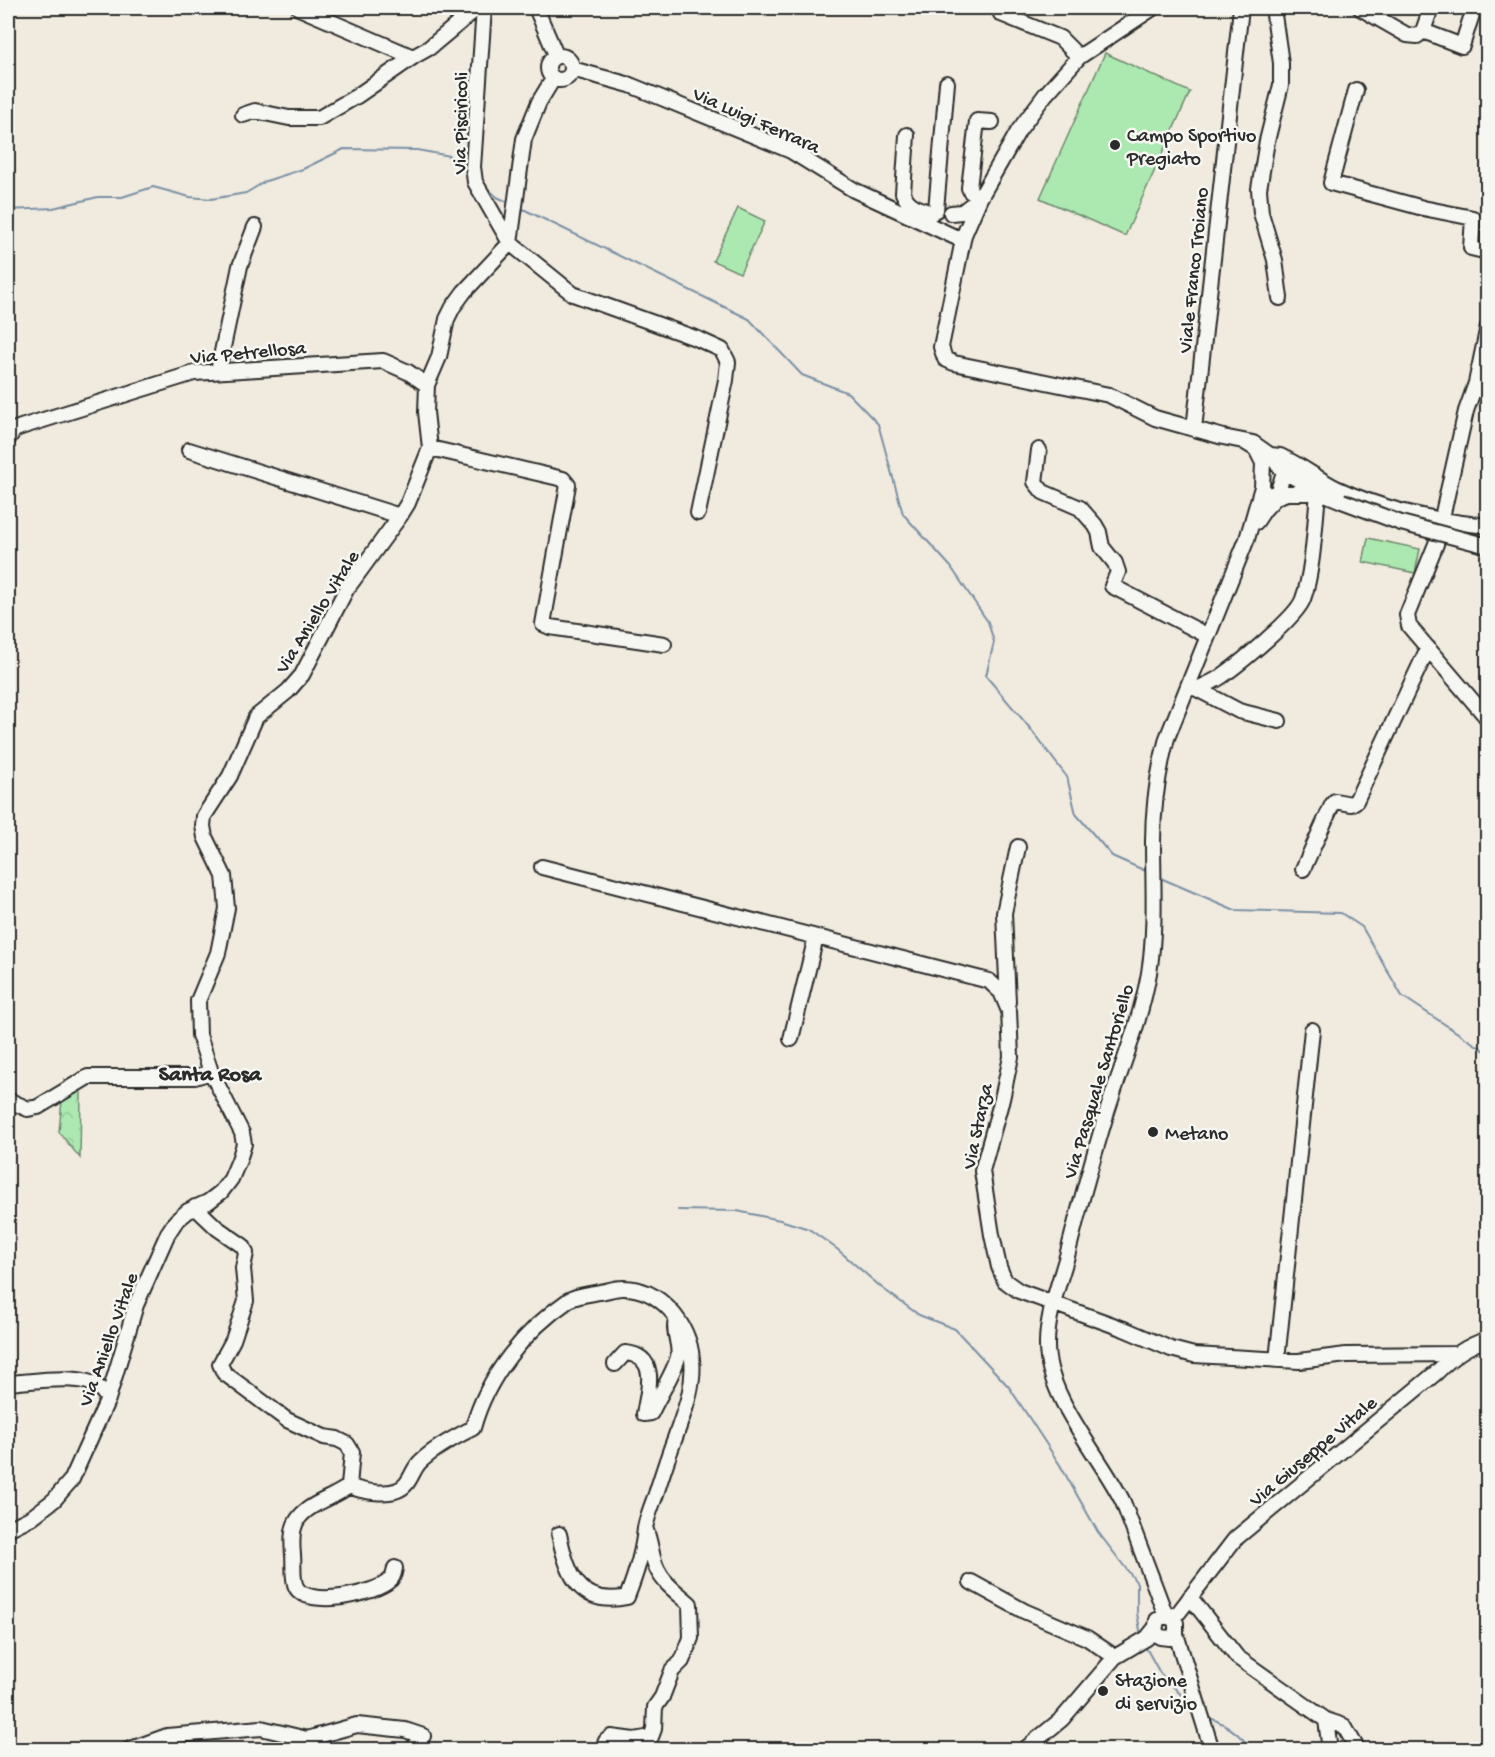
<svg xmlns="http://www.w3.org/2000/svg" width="1495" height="1757" viewBox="0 0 1495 1757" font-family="'Gochi Hand',sans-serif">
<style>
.green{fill:#ace9b0;stroke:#6c8a6e;stroke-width:1.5}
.park{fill:url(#park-crowns);stroke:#6c8a6e;stroke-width:1.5}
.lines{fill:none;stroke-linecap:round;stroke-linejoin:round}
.stream{stroke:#7a91a6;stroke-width:2}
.minor-casing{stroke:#2b2b2b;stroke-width:18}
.minor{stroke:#f6f6f2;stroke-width:14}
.minor-bridge-casing{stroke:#2b2b2b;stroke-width:18;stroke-linecap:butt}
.minor-bridge{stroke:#f6f6f2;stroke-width:14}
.poi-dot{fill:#2b2b2b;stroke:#f6f6f2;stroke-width:2}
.labels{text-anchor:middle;stroke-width:5;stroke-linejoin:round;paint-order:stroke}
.street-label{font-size:20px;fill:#2b2b2b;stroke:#f6f6f2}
.poi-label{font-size:20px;fill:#2b2b2b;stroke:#f6f6f2;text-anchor:start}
.quarter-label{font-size:22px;font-weight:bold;fill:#2b2b2b;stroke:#f6f6f2}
</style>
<defs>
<pattern id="park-crowns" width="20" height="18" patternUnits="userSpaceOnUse" patternTransform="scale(1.5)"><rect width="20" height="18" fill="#ace9b0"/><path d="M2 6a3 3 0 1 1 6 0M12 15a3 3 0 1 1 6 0" fill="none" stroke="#94c898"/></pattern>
</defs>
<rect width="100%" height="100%" fill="#f1eade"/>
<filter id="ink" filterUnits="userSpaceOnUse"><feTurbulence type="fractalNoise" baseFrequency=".0167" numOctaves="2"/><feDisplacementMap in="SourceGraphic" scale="12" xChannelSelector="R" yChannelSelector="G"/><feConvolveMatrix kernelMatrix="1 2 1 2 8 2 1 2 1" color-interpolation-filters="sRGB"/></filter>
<g filter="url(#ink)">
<path class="green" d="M1105,53L1190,92L1125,236L1040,198Z
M738,208L765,221L740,273L713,261Z
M1368,538L1420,549L1415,573L1363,562Z"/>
<path class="park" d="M64,1079L81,1092L80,1158L59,1132Z"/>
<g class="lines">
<path class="stream" d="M485,186L497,197L510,203
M521,208L749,319L802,375L848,393L878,424L903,514L951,567L988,622L994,642L986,676L1029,727L1067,777L1076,814L1112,856L1148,872
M8,210L53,208L98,197H122L153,187L190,197L211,199L246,193L266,181L303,169L344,149L417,150L450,156L467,171
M1158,877L1235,910L1341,913L1362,927L1402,996L1488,1053
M678,1210L737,1211L780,1220L809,1229L837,1249L882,1288L919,1315L955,1329L1009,1387L1060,1465L1098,1532L1137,1583V1613L1141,1636
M1145,1646L1160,1673L1191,1705
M1207,1717C1226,1723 1240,1734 1252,1750"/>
<g class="minor-casing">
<path id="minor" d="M299,8L413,57L429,48L477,8
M536,8L556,55
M1003,8L1001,14L1060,38L1079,57
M1273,8L1281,63V85L1267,141L1259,189L1261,213L1275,260L1280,298
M1360,8L1407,35L1417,36L1423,31L1431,8
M1423,31L1462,46L1474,8
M548 68a12 12 0 1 1 24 0a12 12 0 1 1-24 0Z
M572,69L630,85L791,151L854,190L955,237L964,235
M553,79L539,102L524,139L510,243L573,294L698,339L722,350L728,362L726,380L698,513
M1356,90L1331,183L1423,208L1473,218L1471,248L1488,252
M243,115L255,111L289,118H319L357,96L413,57
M907,135L903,193C908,206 919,209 932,213
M980,198L964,235L941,347L945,359L954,363L1109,395L1155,418L1223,437L1253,443L1270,455L1284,472L1325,494L1342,501
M980,198L971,192L969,188L977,121L992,122
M936,210L947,83
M951,213L962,212L980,198L1019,130L1045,95L1079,57L1153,8
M1488,326L1476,383L1466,411L1436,544L1407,615L1409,626L1488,719
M218,371L240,266L255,227
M1194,429L1241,8
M8,439L14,430L21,427L194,373L383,361L408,372L427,385
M430,448L563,479L568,485L543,624L550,627L664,644
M189,450L400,516
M1039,450L1035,482L1043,492L1080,508L1095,525L1099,532L1102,547L1115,563L1118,572L1112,586L1208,636
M1270,455L1280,456C1300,465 1317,478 1336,488C1385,511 1435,521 1488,526
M1271,494L1276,497L1287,493H1320
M1256,522L1264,510L1276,497L1284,472
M1188,686L1197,689C1206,685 1215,681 1222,676C1239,664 1297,617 1303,599C1313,572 1315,523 1318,493
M1197,689L1239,711L1279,721
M542,867L989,981L1001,992L1009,1011L1011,1057L1002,1099L982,1171L992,1235L999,1267L1005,1281L1019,1291L1124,1329L1171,1349L1194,1355L1299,1361L1346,1355L1455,1354
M1303,869L1332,805L1335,801L1351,804L1356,801L1428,648
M1008,1002L1004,913L1018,847
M791,1039L816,937
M8,1100L28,1109L38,1107L88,1077H195L211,1072
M195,1207L217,1228L243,1246L246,1253L243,1268L246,1301L233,1340L220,1364L224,1373L287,1420L324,1437L337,1439L347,1444L352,1452L349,1486C363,1492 395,1498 406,1484C412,1477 414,1467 421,1461C436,1447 455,1437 473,1428C487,1376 525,1330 569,1300C577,1295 590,1294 600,1292C607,1291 615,1288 622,1288C660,1287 689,1324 692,1359C695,1387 684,1412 675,1438C668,1456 662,1475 656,1494C652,1505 647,1517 645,1528
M1277,1360L1312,1030
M615,1364L625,1353C660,1356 648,1391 644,1414L651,1413C658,1397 674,1373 678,1357C681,1344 672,1332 676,1320
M8,1383C29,1382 81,1373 98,1387C102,1390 105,1395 108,1399
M349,1486C334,1498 309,1503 298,1519C291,1528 292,1544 293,1555C294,1564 292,1579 296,1587C307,1609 376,1594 390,1580C394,1577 394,1573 395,1568
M8,1529L32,1517L54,1500L72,1479L108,1399L136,1305L168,1233L176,1221L188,1211L208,1202L221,1192L231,1179L239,1160L244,1144L242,1133L211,1072L199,1035L198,1001L218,953L227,908L224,876L205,837L203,826L204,816L230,776L256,717L288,691L302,675L346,590L400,516L408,503L430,448L426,412L427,385L439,357L447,319L453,307L464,292L510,243L475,182L473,167L484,8
M559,1534C567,1574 579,1607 627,1597C636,1574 643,1553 645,1528C651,1541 651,1557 657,1569C664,1584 678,1593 690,1604L691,1638L682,1661L672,1671L662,1697L655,1707L654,1729L651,1737L634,1740L611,1737L606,1741L602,1750
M971,1582L1024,1611L1087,1638L1115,1657
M1190,1597L1237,1657L1326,1720L1330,1750
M1166,1616L1123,1502C1100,1455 1046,1397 1047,1344C1047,1315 1059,1284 1067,1256C1078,1212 1090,1168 1103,1125C1118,1074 1140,1025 1149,973C1156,929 1153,885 1153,841C1153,806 1158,772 1167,738L1247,539L1262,487L1263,463L1256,449L1243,441
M1164,1617H1171L1176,1623V1634L1212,1750
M1170,1617L1179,1612L1235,1539L1437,1372C1453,1356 1466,1346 1488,1339
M1157,1620L1155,1631L1160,1637L1170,1638L1176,1634
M1326,1720L1344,1726L1358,1750
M128,1750L167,1736L261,1728L307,1739L357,1725L405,1730L423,1736L411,1750
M1024,1750L1062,1719L1115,1657L1147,1638L1155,1628"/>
</g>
<use href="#minor" class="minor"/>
<g class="minor-bridge-casing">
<path id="minor-bridge" d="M1342,501L1401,523L1488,546"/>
</g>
<use href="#minor-bridge" class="minor-bridge"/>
</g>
</g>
<g class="poi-dot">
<circle cx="1115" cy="145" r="6"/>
<circle cx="1153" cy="1132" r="6"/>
<circle cx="1103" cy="1691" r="6"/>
</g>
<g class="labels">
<g class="street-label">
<text transform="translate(757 119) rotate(24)" y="7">Via Luigi Ferrara</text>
<text transform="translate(459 123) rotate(-89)" y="7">Via Pisciricoli</text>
<text transform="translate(1192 270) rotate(-84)" y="7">Viale Franco Troiano</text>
<text transform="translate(248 351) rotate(-5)" y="7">Via Petrellosa</text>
<text transform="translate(316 611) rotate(-58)" y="7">Via Aniello Vitale</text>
<text transform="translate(1097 1081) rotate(-73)" y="7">Via Pasquale Santoriello</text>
<text transform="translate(976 1126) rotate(-78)" y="7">Via Starza</text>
<text transform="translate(107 1339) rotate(-70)" y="7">Via Aniello Vitale</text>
<text transform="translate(1312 1450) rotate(-40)" y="7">Via Giuseppe Vitale</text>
</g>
<g class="poi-label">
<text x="1127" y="141">Campo Sportivo<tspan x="1127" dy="23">Pregiato</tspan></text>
<text x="1165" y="1139">Metano</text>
<text x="1115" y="1686">Stazione<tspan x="1115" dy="23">di servizio</tspan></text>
</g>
<g class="quarter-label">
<text x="210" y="1080">Santa Rosa</text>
</g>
</g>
<rect width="1495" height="1757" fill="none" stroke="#f6f6f2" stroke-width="30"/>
<rect x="15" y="15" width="1465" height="1727" fill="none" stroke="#2b2b2b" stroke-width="2" filter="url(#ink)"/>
</svg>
